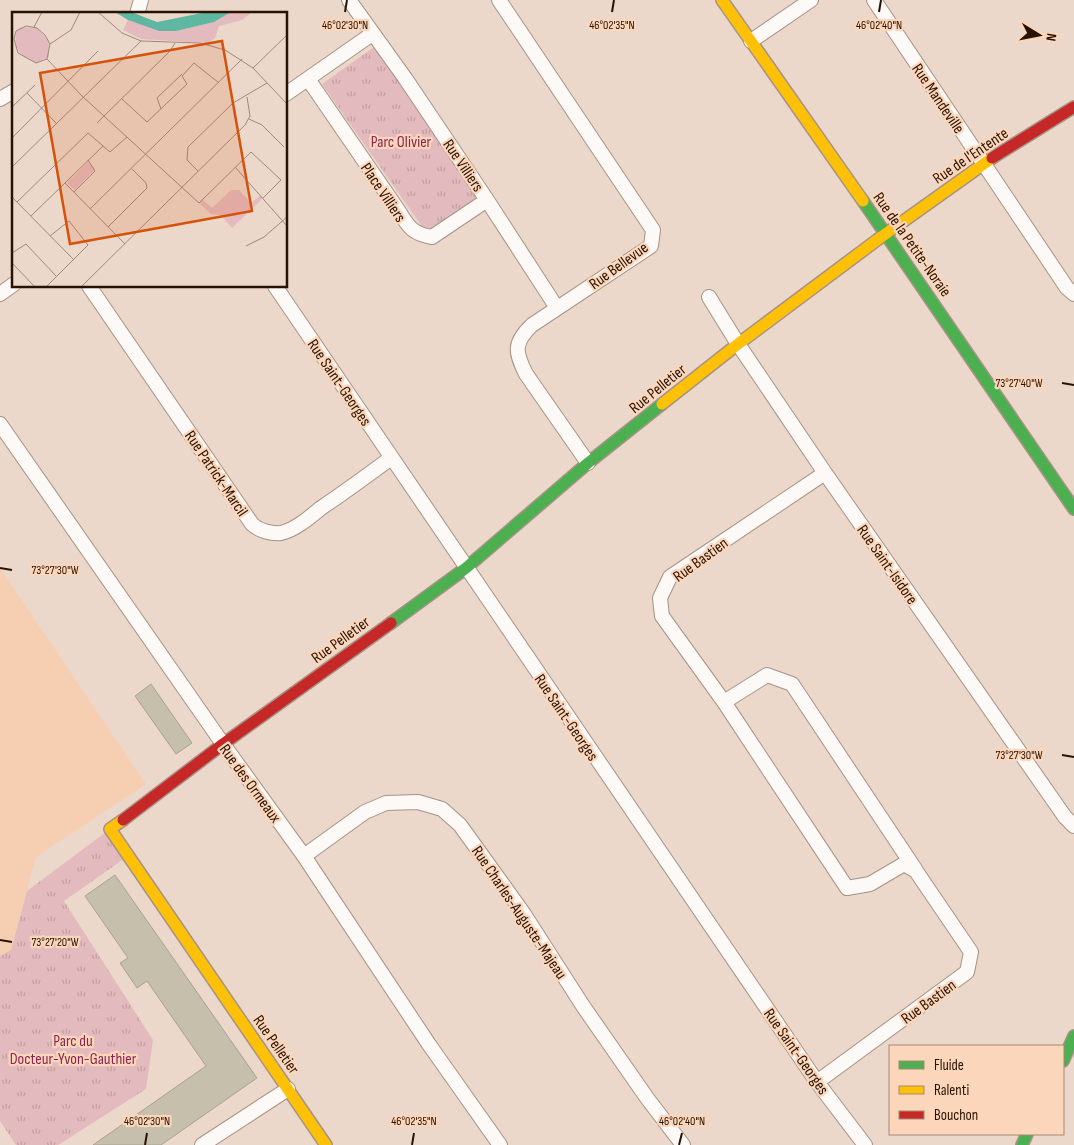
<svg xmlns="http://www.w3.org/2000/svg" width="1074" height="1145" viewBox="0 0 1074 1145" font-family="'Sofia Sans Condensed',sans-serif">
<style>
.built{fill:#f6cfb3}
.park{fill:url(#park-tufts)}
.building{fill:#c5bfab;stroke:#a9a28f}
.lines{fill:none;stroke-linecap:round;stroke-linejoin:round}
.street-casing{stroke:#a69385;stroke-width:16}
.fast-casing{stroke:#a69385;stroke-width:14}
.slow-casing{stroke:#a69385;stroke-width:14}
.jam-casing{stroke:#a69385;stroke-width:14}
.street{stroke:#fcf9f7;stroke-width:14}
.fast{stroke:#4caf50;stroke-width:11}
.slow{stroke:#ffc107;stroke-width:11}
.jam{stroke:#c62828;stroke-width:11}
.ticks{fill:none;stroke:#281302;stroke-width:2}
.labels{text-anchor:middle;stroke-width:4.5;stroke-linejoin:round;paint-order:stroke}
.street-label{font-size:16px;fill:#281302;stroke:#fbd6bb}
.park-label{font-size:16px;fill:#8b2452;stroke:#fbd6bb}
.inset-road{fill:none;stroke:#9e897a;stroke-width:1}
.view{fill:#d5520b;fill-opacity:0.15;stroke:#d5520b;stroke-width:2.5}
.inset-edge{fill:none;stroke:#281302;stroke-width:2.5}
.ticks-label{font-size:12px;text-anchor:middle;fill:#281302;stroke:#fbd6bb;stroke-width:4.5;stroke-linejoin:round;paint-order:stroke}
</style>
<defs>
<pattern id="park-tufts" width="24" height="20" patternUnits="userSpaceOnUse" patternTransform="scale(1.25)"><rect width="24" height="20" fill="#e3babe"/><path d="M3 7l-1-3M5 7V3M7 7l1-3M15 17l-1-3M17 17v-4M19 17l1-3" fill="none" stroke="#c39fa2"/></pattern>
</defs>
<rect width="100%" height="100%" fill="#ecd8ca"/>
<path class="built" d="M0,568L146,784L36,857L11,950L0,956Z"/>
<path class="park" d="M374,47L480,198L428,235L322,84Z
M110,829L128,856L64,901L153,1040L146,1089L58,1145H16L0,1121V956L11,950L27,891Z"/>
<path class="building" d="M151,684L192,743L176,754L135,696Z
M115,875L257,1078L161,1145H93L206,1066L147,981L137,988L120,963L128,958L85,896Z"/>
<g class="lines">
<g class="street-casing">
<path id="street" d="M349,0L405,78L487,200L557,308
M499,0L653,230L651,246L532,325C513,343 515,352 526,374L588,463
M874,0L1067,288L1074,294
M137,14L141,0
M751,41L811,0
M308,79L398,210C408,226 412,234 432,237L487,200
M286,94L372,34
M0,99L14,91
M89,286L252,524C259,531 272,534 281,533C295,530 310,517 321,508C345,492 368,475 391,458
M275,286L817,1082L865,1145
M0,294L14,284
M709,297L738,344L825,473L1065,817L1074,826
M0,424L223,744L304,856L428,1043L500,1145
M724,702L767,675L792,684L915,869
M304,856L365,812L386,803L418,802L442,809L460,825L524,914L583,1006L647,1098L683,1145
M817,1082L967,972L971,952L916,871L904,864L870,884L847,888L724,702L662,616L660,598L670,577L825,473
M202,1145L288,1089"/>
</g>
<g class="fast-casing">
<path id="fast" d="M863,201L1074,509
M391,623L466,568L588,463L662,404
M1063,1061L1074,1036
M1022,1145L1027,1134"/>
</g>
<g class="slow-casing">
<path id="slow" d="M722,0L863,201
M662,404L738,344L877,240L992,158
M123,820L110,829L326,1145"/>
</g>
<g class="jam-casing">
<path id="jam" d="M992,158L1074,107
M123,820L223,744L391,623"/>
</g>
<use href="#street" class="street"/>
<use href="#fast" class="fast"/>
<use href="#slow" class="slow"/>
<use href="#jam" class="jam"/>
</g>
<path class="ticks" d="M345,12L347,0M612,12L614,0M879,12L881,0M1062,383L1074,385M0,568L12,570M1062,755L1074,757M0,940L12,942M145,1145L147,1133M412,1145L414,1133M679,1145L682,1133"/>
<g class="labels">
<g class="street-label">
<text transform="translate(939 98) rotate(56)" y="6">Rue Mandeville</text>
<text transform="translate(970 155) rotate(-34)" y="6">Rue de l'Entente</text>
<text transform="translate(464 165) rotate(56)" y="6">Rue Villiers</text>
<text transform="translate(384 192) rotate(56)" y="6">Place Villiers</text>
<text transform="translate(913 244) rotate(55)" y="6">Rue de la Petite-Noraie</text>
<text transform="translate(618 265) rotate(-36)" y="6">Rue Bellevue</text>
<text transform="translate(340 382) rotate(56)" y="6">Rue Saint-Georges</text>
<text transform="translate(657 388) rotate(-39)" y="6">Rue Pelletier</text>
<text transform="translate(217 473) rotate(56)" y="6">Rue Patrick-Marcil</text>
<text transform="translate(700 559) rotate(-36)" y="6">Rue Bastien</text>
<text transform="translate(888 564) rotate(55)" y="6">Rue Saint-Isidore</text>
<text transform="translate(340 639) rotate(-36)" y="6">Rue Pelletier</text>
<text transform="translate(567 717) rotate(56)" y="6">Rue Saint-Georges</text>
<text transform="translate(251 783) rotate(54)" y="6">Rue des Ormeaux</text>
<text transform="translate(520 912) rotate(56)" y="6">Rue Charles-Auguste-Majeau</text>
<text transform="translate(928 1001) rotate(-36)" y="6">Rue Bastien</text>
<text transform="translate(277 1044) rotate(55)" y="6">Rue Pelletier</text>
<text transform="translate(797 1051) rotate(55)" y="6">Rue Saint-Georges</text>
</g>
<g class="park-label">
<text x="401" y="147">Parc Olivier</text>
<text x="73" y="1046">Parc du<tspan x="73" dy="18">Docteur-Yvon-Gauthier</tspan></text>
</g>
</g>
<g transform="translate(12 12)">
<rect width="275" height="275" fill="#ecd8ca"/>
<path d="M9,15L25,16L37,29V45L24,51L10,44L3,33L4,19Z" fill="#e3babe"/>
<path d="M219,0H240L230,8L207,14L203,26L196,31L129,27L111,18L116,8L147,19H164L202,10Z" fill="#e3babe"/>
<path d="M76,150L83,157L63,178L55,171ZM219,178H227L239,191L249,183L251,186L220,216L209,203L199,202L187,191L190,187L200,196Z" fill="#e3babe"/>
<path d="M103,0H119L145,10L195,0H219L202,10L164,19H147L116,8Z" fill="#5fb6a1"/>
<path class="inset-road" d="M86,0L110,21L129,29L188,31L213,38L241,56L275,92M14,14L25,16L33,23L38,32L35,47L24,51L6,41L2,27L4,19ZM22,15L30,0M38,32L59,18L68,0M35,47L70,84L187,191L239,140L269,168L251,186M241,56L275,23M15,81L44,111M110,87L135,110L175,72L170,64L182,51L207,71M0,95L23,73M149,97L145,86L170,62M237,107L250,113L272,135M85,111L158,39L163,31M0,126L86,39M0,155L129,29M223,155L275,214M186,159L175,148L176,135L221,91L255,71M53,171L113,232M62,180L83,159L76,148M0,185L61,247M5,190L76,121L98,140L115,125M78,197L230,47M19,204L91,134M96,215L135,176L134,171L120,157M234,234L252,225L275,205M0,241L14,232L44,264M0,251L23,275M34,275L76,233L57,209L38,224M69,275L233,113L238,104L235,85"/>
<path class="view" d="M210,29L240,199L58,232L28,61Z"/>
<rect width="275" height="275" class="inset-edge"/>
</g>
<g class="ticks-label">
<text x="345" y="29">46°02'30"N</text>
<text x="612" y="29">46°02'35"N</text>
<text x="879" y="29">46°02'40"N</text>
<text x="1019" y="387">73°27'40"W</text>
<text x="55" y="574">73°27'30"W</text>
<text x="1019" y="759">73°27'30"W</text>
<text x="55" y="946">73°27'20"W</text>
<text x="147" y="1125">46°02'30"N</text>
<text x="414" y="1125">46°02'35"N</text>
<text x="682" y="1125">46°02'40"N</text>
</g>
<rect x="889" y="1045" width="175" height="90" fill="#fbd6bb" stroke="#a78871"/>
<rect x="899" y="1061" width="25" height="8" fill="#4caf50" stroke="#a78871"/>
<text x="934" y="1070" font-size="15" fill="#281302">Fluide</text>
<rect x="899" y="1086" width="25" height="8" fill="#ffc107" stroke="#a78871"/>
<text x="934" y="1095" font-size="15" fill="#281302">Ralenti</text>
<rect x="899" y="1111" width="25" height="8" fill="#c62828" stroke="#a78871"/>
<text x="934" y="1120" font-size="15" fill="#281302">Bouchon</text>
<g transform="translate(1039 35) rotate(100)" stroke="#fbd6bb" stroke-width="4" paint-order="stroke">
<path d="M0-4L9 19L0 12L-9 19Z" fill="#281302"/>
<text y="-8" font-size="14" font-weight="bold" text-anchor="middle" fill="#281302">N</text>
</g>
</svg>
